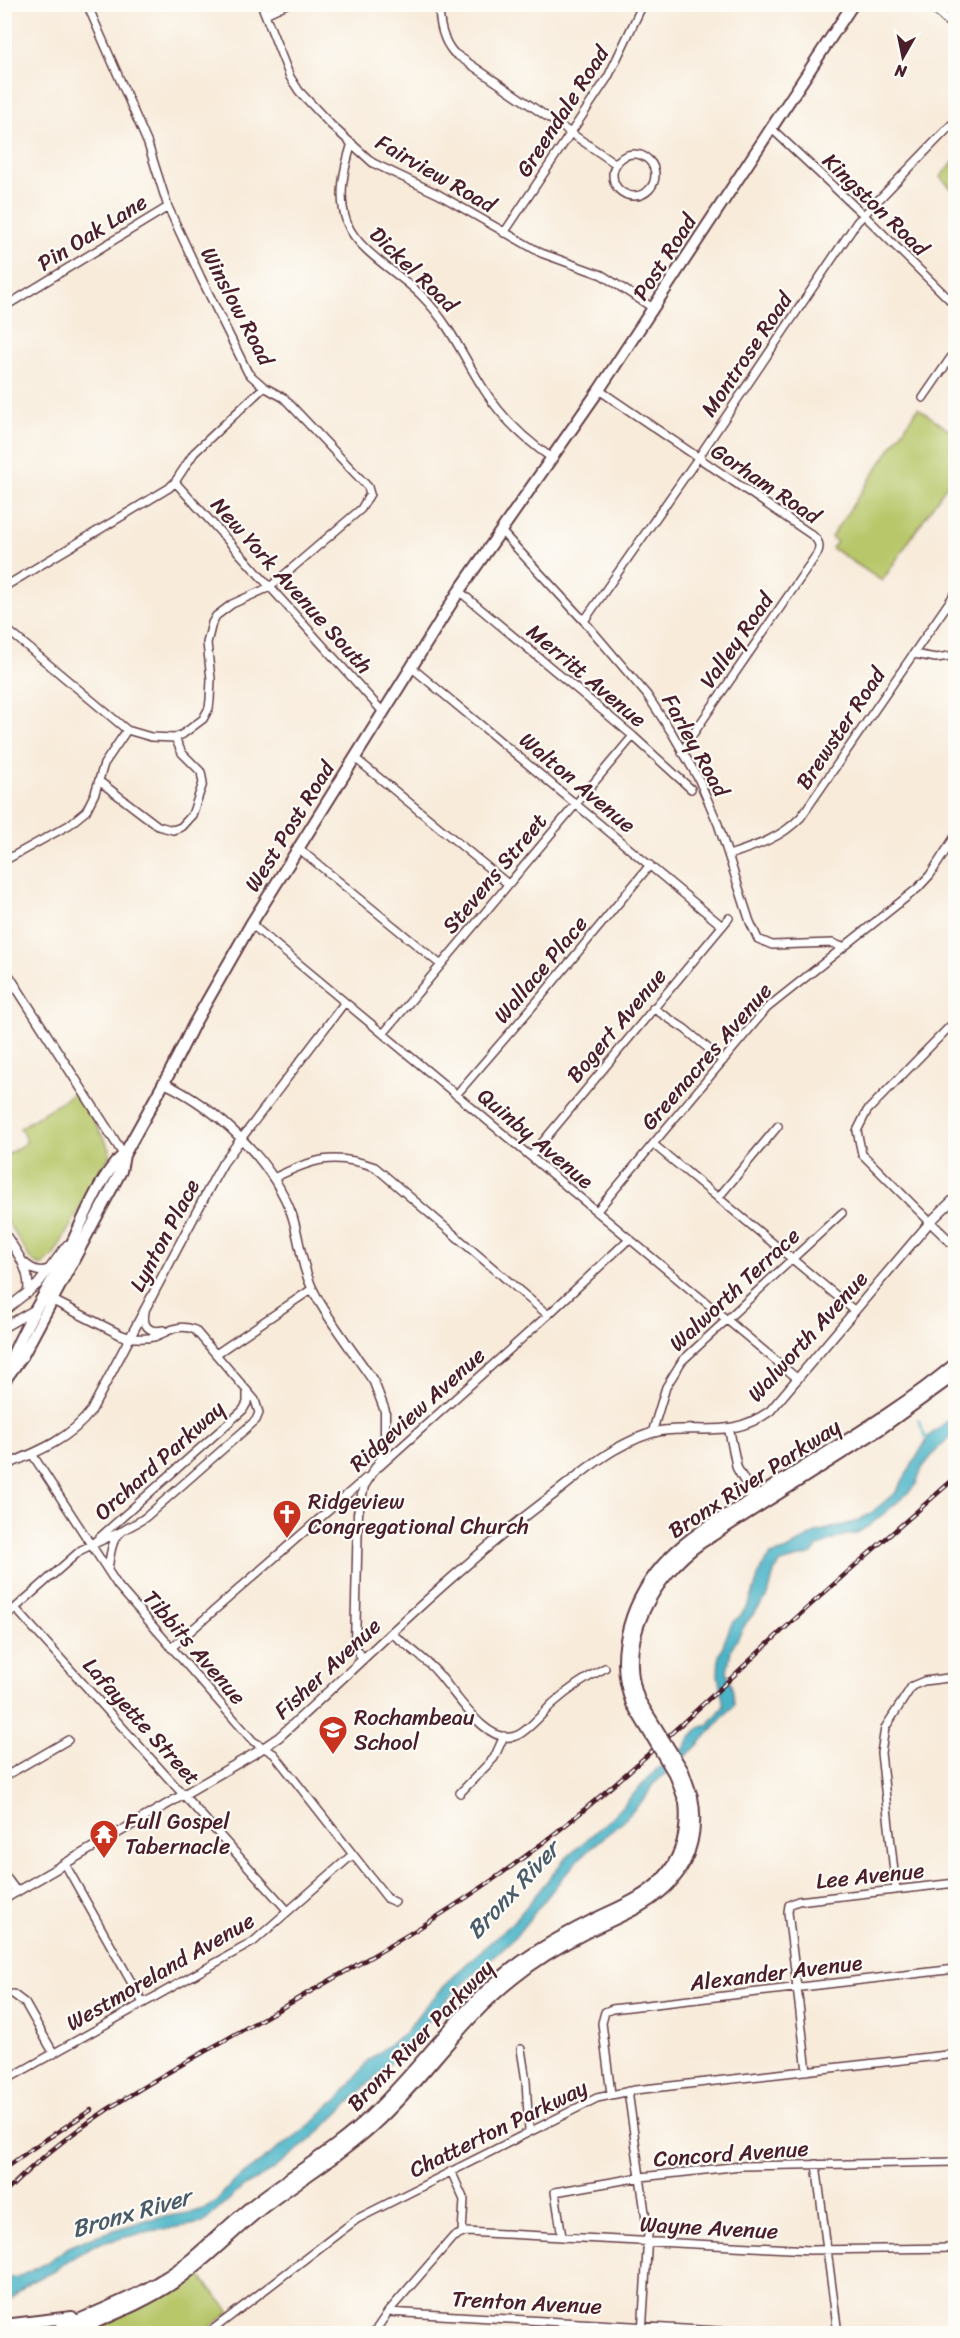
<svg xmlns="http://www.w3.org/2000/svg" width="960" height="2338" viewBox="0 0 960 2338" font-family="Sriracha,sans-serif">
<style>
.green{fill:#b8c76a;stroke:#81734a;stroke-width:1.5}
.water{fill:#4bb5c8;stroke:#4a6a7a;stroke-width:1.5}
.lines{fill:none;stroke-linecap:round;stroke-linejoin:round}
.stream{stroke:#4bb5c8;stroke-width:2}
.minor-casing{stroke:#643e45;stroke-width:10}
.tertiary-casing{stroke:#643e45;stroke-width:11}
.primary-casing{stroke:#643e45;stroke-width:14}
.trunk-casing{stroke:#643e45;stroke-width:14}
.minor{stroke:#fff;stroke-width:7}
.tertiary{stroke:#fff;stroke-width:8}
.primary{stroke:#fff;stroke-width:10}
.trunk{stroke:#fff;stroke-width:10}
.rail-casing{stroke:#4a1f2b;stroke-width:4.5}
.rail{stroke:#fdfcf7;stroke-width:2;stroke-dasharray:7;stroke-linecap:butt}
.trunk-bridge-casing{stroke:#643e45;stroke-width:14;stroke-linecap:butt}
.trunk-bridge{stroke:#fff;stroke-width:10}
.labels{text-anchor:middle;stroke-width:4.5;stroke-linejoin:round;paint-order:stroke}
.street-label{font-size:22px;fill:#4a1f2b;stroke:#fdfcf7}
.poi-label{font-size:22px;fill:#4a1f2b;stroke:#fdfcf7;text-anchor:start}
.water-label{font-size:24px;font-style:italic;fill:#4a5b6a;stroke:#fdfcf7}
</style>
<rect width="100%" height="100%" fill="#fdfcf7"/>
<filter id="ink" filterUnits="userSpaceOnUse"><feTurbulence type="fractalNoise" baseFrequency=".0167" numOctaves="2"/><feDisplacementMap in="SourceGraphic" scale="12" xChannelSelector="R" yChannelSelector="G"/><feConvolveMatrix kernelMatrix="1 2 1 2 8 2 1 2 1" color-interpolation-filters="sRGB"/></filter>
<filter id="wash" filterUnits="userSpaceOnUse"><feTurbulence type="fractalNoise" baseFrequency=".008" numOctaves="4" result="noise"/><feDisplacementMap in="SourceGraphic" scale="24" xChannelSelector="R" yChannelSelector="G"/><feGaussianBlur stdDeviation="1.35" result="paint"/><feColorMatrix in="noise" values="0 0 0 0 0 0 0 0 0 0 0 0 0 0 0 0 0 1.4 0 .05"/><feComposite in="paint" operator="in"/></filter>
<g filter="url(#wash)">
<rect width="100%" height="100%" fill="#f8ebda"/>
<path class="green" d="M955,160V192L940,177Z
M918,408L955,434V473L882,581L832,548L837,542L831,537Z
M74,1093L78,1094L110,1149L109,1157L54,1255L43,1265H38L31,1260L5,1218V1156L27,1142L20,1128Z
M197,2272L230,2312L202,2333L78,2334Z"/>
<path class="water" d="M955,1415V1433L940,1446L922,1468L916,1484L907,1494L869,1526L855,1534L842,1536L817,1547L812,1554L781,1563L774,1572L768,1596L746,1623L731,1650L727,1671L733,1692L734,1705L695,1748L652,1785L646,1797L625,1819L583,1855L563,1877L515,1937L446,2000L406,2047L314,2137L271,2171L243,2187L203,2223L146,2232L94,2245L62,2264L55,2271L30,2282L5,2305L7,2278L18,2277L41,2266L69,2247L89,2238L146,2220L193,2212L206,2208L216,2201L233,2182L298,2134L317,2119L328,2106L337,2101L369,2060L406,2032L422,2010L459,1971L517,1918L564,1860L611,1818L656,1770L681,1752L687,1745L690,1738L699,1728L708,1725L724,1706L718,1675L719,1655L732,1623L741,1615L750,1602L761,1568L771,1555L785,1551L817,1532L855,1522L870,1514L896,1492L929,1436Z"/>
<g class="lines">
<path class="stream" d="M918,1419L926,1438L929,1440"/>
</g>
</g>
<g filter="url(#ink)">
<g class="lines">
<g class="minor-casing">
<path id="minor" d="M261,4L290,77L299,91L331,125L373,163L438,194L541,253L602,275L653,308
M439,4C439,22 442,40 454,53L616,164
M265,14L287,4
M772,129L868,219L956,306
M352,143C344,169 337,196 347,223C358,252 401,274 422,296C453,328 462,356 485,391C502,418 527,441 553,459
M613 175a21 21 0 1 1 42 0a21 21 0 1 1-42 0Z
M504,233L608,77L643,4
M4,307L168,207
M599,390L812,535C819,541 821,546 817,554L691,737L682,753
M923,398L956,350
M175,482L383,712
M501,531L584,621L647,695L672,733L699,780L718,824L750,922L758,939L772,945L833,943L842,947
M4,587L169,488L175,482L194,453L264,387
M459,591L633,736L691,789
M584,621L698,458L857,222L956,120
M4,627L127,730L151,737L175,738L183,734L203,719L209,708L210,700L211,679L207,643L212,623L216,616L232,604L270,587L361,509L370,494L368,487L284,398L264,387L248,373L201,278L168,207L148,144L87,4
M914,654L936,658L956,655
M411,667L721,925
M355,758L508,884
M99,781L158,826L173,830L181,827L192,815L203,783L201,772L182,753L175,738
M298,848L441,965
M729,855C756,846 781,838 801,817L956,592
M4,861L69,825L86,811L95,793L104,764L127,730
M251,924L798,1379
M653,1008L685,1029L723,1061
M383,1034L633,736
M456,1095L545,992L650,865
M241,1139L345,1002
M653,1144L855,1311
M531,1156L729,918
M274,1178C312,1159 334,1152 375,1167L548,1315
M718,1198L778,1126
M596,1212L767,1008L918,888L930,875L956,835
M930,1222L862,1154L857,1131L867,1111L956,1020
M145,1312C142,1326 149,1333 163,1330
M216,1354L312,1289
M652,1433L666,1387L682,1361L842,1213
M32,1454L118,1586L253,1741L274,1754L388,1899L395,1902
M379,1467L548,1315L629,1239
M91,1545L243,1410L247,1403V1394
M108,1569C110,1558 111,1539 121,1532C129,1526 139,1523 147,1516L256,1420L259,1413L255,1400L195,1330C178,1323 170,1331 154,1337C147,1339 138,1338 130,1338
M16,1609L288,1911
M4,1618L81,1550L122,1531
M391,1633C406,1645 423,1657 436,1671C453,1689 488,1750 518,1735C530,1729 542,1714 552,1704C568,1690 585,1678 605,1668
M171,1648L366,1478
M4,1777L68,1740
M460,1793L494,1758L504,1736
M65,1864L143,2003
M4,1874L17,1892
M896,1890L881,1753L885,1728L912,1686L924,1681L956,1677
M13,1994L25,2003L54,2054
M521,2049L526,2081L529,2131
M807,2071L788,1912L789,1905L798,1901L956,1883
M4,2081L253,1942L352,1855
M628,2091L648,2234L642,2334
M611,2094L602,2023L605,2012L612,2009L956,1969
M816,2164L838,2334
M451,2171L464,2200L462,2232
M562,2237L555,2192L641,2177L741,2166L956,2162
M388,2312L771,2334
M207,2334L357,2219L597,2098L635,2090L956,2054
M373,2334L388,2312L453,2237L466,2232L810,2250L956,2248
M947,2334L956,2333"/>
</g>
<g class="tertiary-casing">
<path id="tertiary" d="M930,4L956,29
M4,968L124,1155
M164,1083C217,1108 272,1160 292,1215C300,1240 301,1266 313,1290C329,1322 354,1352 374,1382L385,1411V1443L381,1459L364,1486L358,1513L355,1647L363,1659
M930,1222L956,1247
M4,1233C17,1252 31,1270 28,1293
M23,1262C31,1269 39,1274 49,1269
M47,1303L52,1300L121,1335L130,1338
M4,1311L38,1284L67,1245
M4,1327L36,1309
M729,1429L737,1468L754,1498
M4,1466C37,1452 69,1440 91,1411L213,1181L223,1163L241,1139
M4,1899L257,1752L279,1737C367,1657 450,1573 545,1501C568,1484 590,1464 614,1450C628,1442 644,1434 660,1431C703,1425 731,1439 770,1411L930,1222L956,1197"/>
</g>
<g class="primary-casing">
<path id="primary" d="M6,1372C21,1330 46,1293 67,1254C79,1229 103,1169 124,1155
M4,1381L23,1355L121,1171L124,1155L171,1070L194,1024L251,924L459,591L599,390L853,4"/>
</g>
<g class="trunk-casing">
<path id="trunk" d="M639,1700C616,1641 653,1576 702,1542L880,1429L956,1374
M632,1704C612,1653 632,1596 669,1558C693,1533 726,1516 755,1498C822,1454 894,1415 956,1363
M4,2325L72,2317
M48,2334C86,2315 127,2302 163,2279C197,2259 223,2228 254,2204C292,2174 335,2150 370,2116C417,2072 454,2016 504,1975C530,1953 559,1937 589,1922C614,1909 644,1899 663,1878C682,1857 688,1830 685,1802
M69,2334C105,2318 143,2304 175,2282C207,2260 234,2230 265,2206C303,2177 345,2153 380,2119C427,2074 463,2018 514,1978C536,1960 561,1945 587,1932C616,1918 650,1906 672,1881C692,1858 698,1826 692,1797"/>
</g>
<use href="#minor" class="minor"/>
<use href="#tertiary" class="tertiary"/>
<use href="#primary" class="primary"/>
<use href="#trunk" class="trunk"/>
<g class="rail-casing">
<path id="rail" d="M4,2169L30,2150L91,2110
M4,2194C66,2129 143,2086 220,2043C310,1991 403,1942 488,1883C591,1812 680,1725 771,1641C831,1585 894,1532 956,1477"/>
</g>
<use href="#rail" class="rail"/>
<g class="trunk-bridge-casing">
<path id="trunk-bridge" d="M639,1700L683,1771L692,1797
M632,1704L676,1777L685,1802"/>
</g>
<use href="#trunk-bridge" class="trunk-bridge"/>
</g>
</g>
<defs>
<g id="church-pin" transform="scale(1.5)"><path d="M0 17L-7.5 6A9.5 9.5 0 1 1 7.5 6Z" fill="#c8321e" stroke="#fdfcf7"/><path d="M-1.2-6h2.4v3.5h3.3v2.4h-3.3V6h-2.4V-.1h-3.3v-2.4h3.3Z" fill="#fff"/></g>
<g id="school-pin" transform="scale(1.5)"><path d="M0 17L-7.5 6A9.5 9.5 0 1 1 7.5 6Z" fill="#c8321e" stroke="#fdfcf7"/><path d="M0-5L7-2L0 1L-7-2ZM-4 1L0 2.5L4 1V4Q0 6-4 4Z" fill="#fff"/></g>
<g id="temple-pin" transform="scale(1.5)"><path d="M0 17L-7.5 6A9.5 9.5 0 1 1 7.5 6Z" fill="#c8321e" stroke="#fdfcf7"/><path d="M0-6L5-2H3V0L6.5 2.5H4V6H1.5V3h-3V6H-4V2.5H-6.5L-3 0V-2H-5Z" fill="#fff"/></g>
</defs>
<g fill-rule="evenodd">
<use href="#church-pin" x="287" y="1514"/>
<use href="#school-pin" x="333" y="1730"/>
<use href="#temple-pin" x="104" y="1834"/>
</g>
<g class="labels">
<g class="street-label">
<text transform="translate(562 111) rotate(-57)" y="8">Greendale Road</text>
<text transform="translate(436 173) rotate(30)" y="8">Fairview Road</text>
<text transform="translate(876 204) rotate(44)" y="8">Kingston Road</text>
<text transform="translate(92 232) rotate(-32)" y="8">Pin Oak Lane</text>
<text transform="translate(664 257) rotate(-57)" y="8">Post Road</text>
<text transform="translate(414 269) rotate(44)" y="8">Dickel Road</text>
<text transform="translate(238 306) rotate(62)" y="8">Winslow Road</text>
<text transform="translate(746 354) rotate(-56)" y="8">Montrose Road</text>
<text transform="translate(766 483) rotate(34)" y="8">Gorham Road</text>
<text transform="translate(292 585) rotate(48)" y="8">New York Avenue South</text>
<text transform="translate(736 640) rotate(-55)" y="8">Valley Road</text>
<text transform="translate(587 675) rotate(40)" y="8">Merritt Avenue</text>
<text transform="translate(840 728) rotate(-56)" y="8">Brewster Road</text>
<text transform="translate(696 745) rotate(61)" y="8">Farley Road</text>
<text transform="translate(578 782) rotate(40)" y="8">Walton Avenue</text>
<text transform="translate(289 826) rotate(-58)" y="8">West Post Road</text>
<text transform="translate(494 873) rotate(-50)" y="8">Stevens Street</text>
<text transform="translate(540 969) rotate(-50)" y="8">Wallace Place</text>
<text transform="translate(616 1025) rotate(-50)" y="8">Bogert Avenue</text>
<text transform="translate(706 1056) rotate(-49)" y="8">Greenacres Avenue</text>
<text transform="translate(536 1138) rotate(40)" y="8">Quinby Avenue</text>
<text transform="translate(164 1235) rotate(-62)" y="8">Lynton Place</text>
<text transform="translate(734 1289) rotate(-43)" y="8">Walworth Terrace</text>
<text transform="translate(807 1336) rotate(-48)" y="8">Walworth Avenue</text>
<text transform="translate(417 1409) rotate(-42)" y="8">Ridgeview Avenue</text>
<text transform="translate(159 1460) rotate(-42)" y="8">Orchard Parkway</text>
<text transform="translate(754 1478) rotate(-33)" y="8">Bronx River Parkway</text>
<text transform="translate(195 1647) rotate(49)" y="8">Tibbits Avenue</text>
<text transform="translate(327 1668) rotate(-43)" y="8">Fisher Avenue</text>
<text transform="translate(142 1721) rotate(48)" y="8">Lafayette Street</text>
<text transform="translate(870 1875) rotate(-6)" y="8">Lee Avenue</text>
<text transform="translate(160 1971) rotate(-30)" y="8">Westmoreland Avenue</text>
<text transform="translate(776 1972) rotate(-7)" y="8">Alexander Avenue</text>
<text transform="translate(420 2035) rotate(-46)" y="8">Bronx River Parkway</text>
<text transform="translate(498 2128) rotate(-26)" y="8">Chatterton Parkway</text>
<text transform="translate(731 2153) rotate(-4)" y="8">Concord Avenue</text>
<text transform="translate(709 2227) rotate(3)" y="8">Wayne Avenue</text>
<text transform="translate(527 2302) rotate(3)" y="8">Trenton Avenue</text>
</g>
<g class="poi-label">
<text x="308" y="1509">Ridgeview<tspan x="308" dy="25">Congregational Church</tspan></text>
<text x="354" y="1725">Rochambeau<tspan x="354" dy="25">School</tspan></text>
<text x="125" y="1829">Full Gospel<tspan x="125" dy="25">Tabernacle</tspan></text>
</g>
<g class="water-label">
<text transform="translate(513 1890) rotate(-47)" y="8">Bronx River</text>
<text transform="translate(131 2213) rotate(-16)" y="8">Bronx River</text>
</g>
</g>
<rect width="960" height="2338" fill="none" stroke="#fdfcf7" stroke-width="24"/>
<g transform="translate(903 57) rotate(189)" stroke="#fdfcf7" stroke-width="4.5" paint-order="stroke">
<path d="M0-4.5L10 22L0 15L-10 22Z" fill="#4a1f2b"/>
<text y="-9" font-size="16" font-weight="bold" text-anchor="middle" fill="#4a1f2b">N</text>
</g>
</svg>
